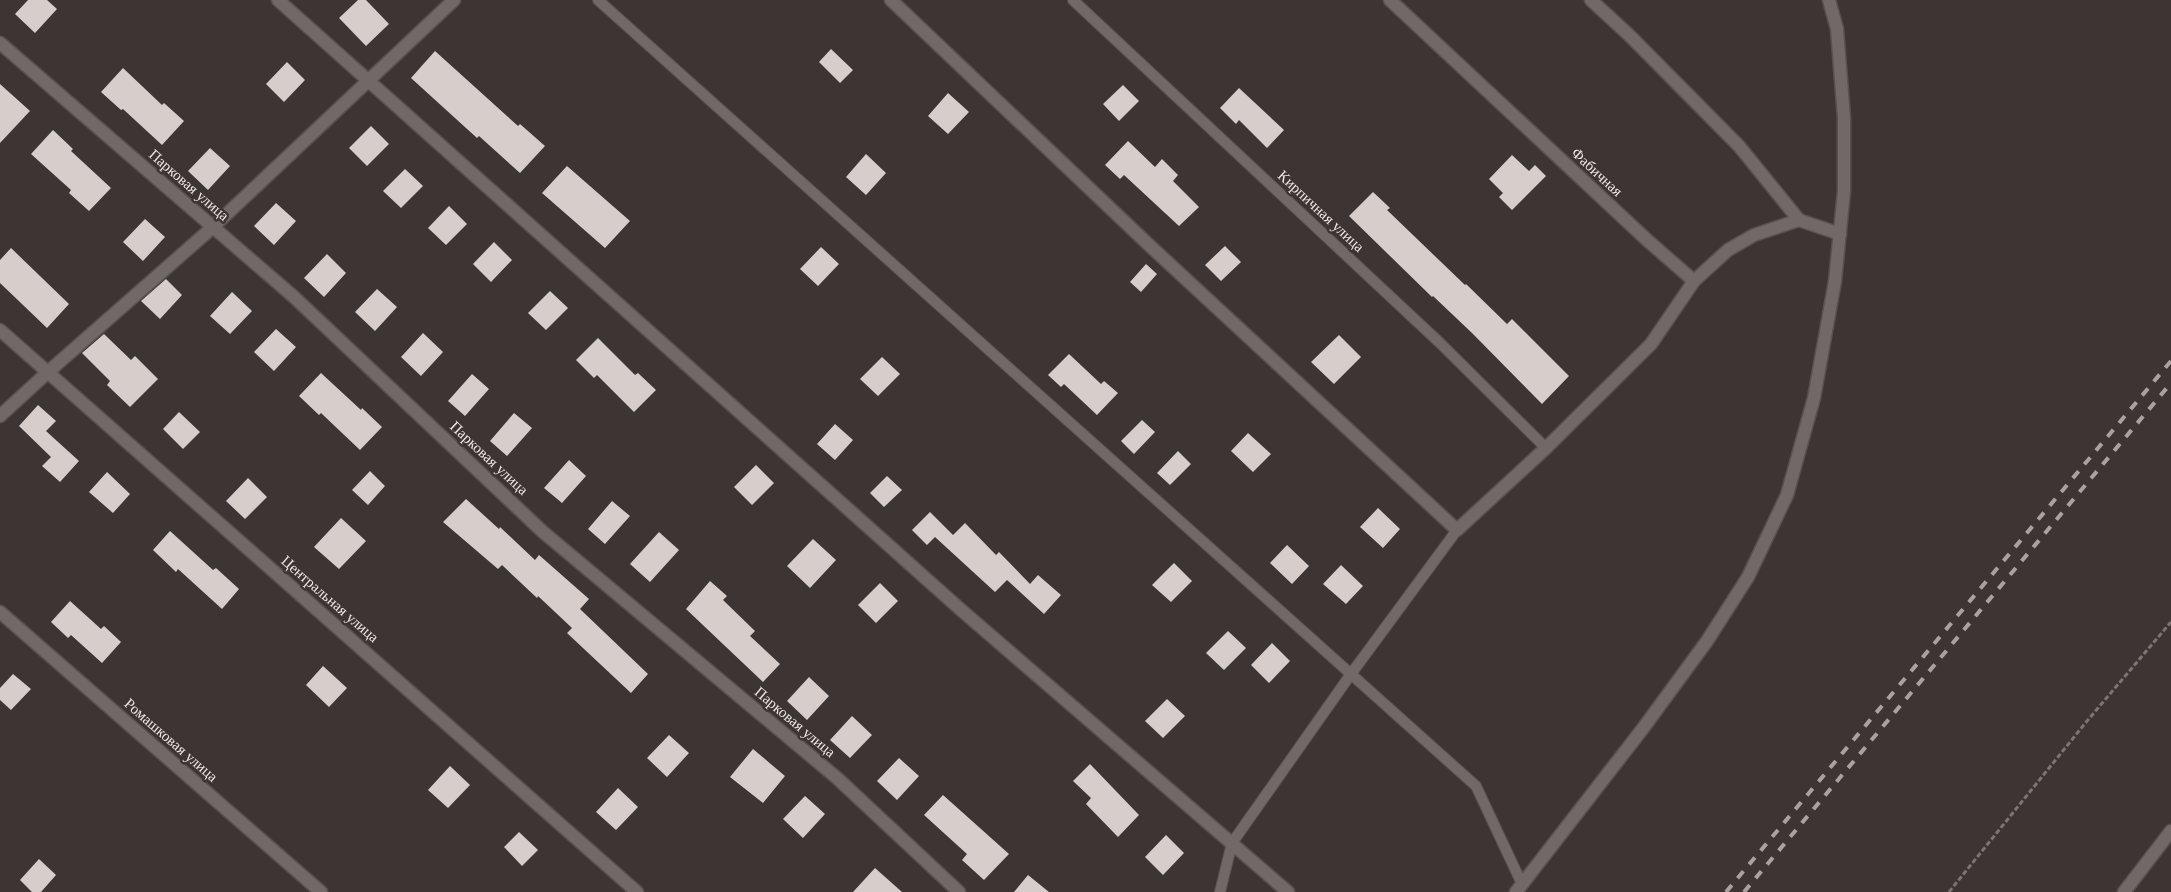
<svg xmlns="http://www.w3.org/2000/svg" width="2171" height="892" viewBox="0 0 2171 892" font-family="Georgia,serif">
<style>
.building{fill:#d7cecc}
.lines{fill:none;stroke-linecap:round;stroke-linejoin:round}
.service-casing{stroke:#575150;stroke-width:12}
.minor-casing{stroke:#575150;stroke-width:15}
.tertiary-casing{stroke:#575150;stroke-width:15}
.path{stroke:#7b7573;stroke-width:3;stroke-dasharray:5 2.5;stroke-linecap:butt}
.service{stroke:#706967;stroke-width:10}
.minor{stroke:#706967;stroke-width:12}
.tertiary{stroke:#706967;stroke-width:12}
.rail{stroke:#a8a3a1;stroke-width:4;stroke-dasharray:9 9;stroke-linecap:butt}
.labels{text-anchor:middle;stroke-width:5;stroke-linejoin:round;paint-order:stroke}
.street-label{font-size:15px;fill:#ece8e7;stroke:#3c3533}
</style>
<rect width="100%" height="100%" fill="#3c3533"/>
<path class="building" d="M28,0H47L57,9L35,33L15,14Z
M358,0H366L389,24L366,46L339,18Z
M831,49L853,70L840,83L819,62Z
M435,51L518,126L520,124L545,146L520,173L479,136L477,138L411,78Z
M287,62L305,80L284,102L266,84Z
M123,68L162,105L164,103L184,121L162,145L123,109L121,110L101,92Z
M0,84L30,111L0,143Z
M1123,85L1139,101L1119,121L1103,104Z
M1239,88L1284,130L1267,148L1239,120L1236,124L1220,108Z
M948,93L969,112L948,134L928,116Z
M371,126L389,144L367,166L349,148Z
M53,130L73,149L71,151L111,188L89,211L69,193L71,190L31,154Z
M1128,141L1155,167L1162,159L1178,175L1173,181L1199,207L1179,226L1124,175L1120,179L1105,165Z
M210,148L230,166L208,190L188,171Z
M866,154L886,173L866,195L846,177Z
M1512,155L1529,171L1535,165L1546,176L1512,210L1499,197L1503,193L1489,179Z
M567,166L630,221L605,248L542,193Z
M405,169L423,186L401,208L383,191Z
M1373,192L1390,208L1387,210L1465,285L1466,284L1507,324L1512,319L1569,376L1542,404L1472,333L1433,296L1432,297L1349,216Z
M276,203L296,221L274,245L254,226Z
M449,206L467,224L446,245L428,228Z
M145,219L165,237L143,261L123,242Z
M494,242L512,260L491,282L473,264Z
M1225,246L1241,262L1221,281L1205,265Z
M821,247L839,264L818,286L800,269Z
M11,248L69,304L47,328L0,283V260Z
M327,254L346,273L324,297L304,278Z
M1146,264L1157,274L1141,292L1130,282Z
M166,279L182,295L160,319L141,301Z
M377,289L397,307L375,331L355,312Z
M550,291L568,308L546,330L528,313Z
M232,292L252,311L230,334L210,316Z
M276,329L296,347L274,371L254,352Z
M423,333L443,352L421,376L401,357Z
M104,334L131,360L135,356L158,379L130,407L107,385L110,381L82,353Z
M1339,335L1361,357L1334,384L1311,362Z
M598,338L635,375L638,373L656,390L634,412L597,375L594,378L576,360Z
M1069,354L1101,384L1104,381L1118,393L1097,415L1064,384L1061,387L1048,375Z
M882,357L900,374L878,396L860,379Z
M321,373L361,410L362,408L382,427L360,450L321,413L319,415L299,396Z
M472,374L489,389L465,416L448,401Z
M38,405L56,421L46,431L79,461L60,482L42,466L51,457L19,426Z
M179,412L200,432L183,449L163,429Z
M514,413L532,428L507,456L490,441Z
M1142,420L1155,432L1134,454L1121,441Z
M835,424L853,440L835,460L817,444Z
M1248,433L1271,454L1253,472L1231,451Z
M1178,451L1191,464L1170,485L1157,473Z
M569,460L586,476L562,503L544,488Z
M756,465L774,483L752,505L734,487Z
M370,471L385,486L368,505L352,490Z
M107,472L130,494L113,513L89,492Z
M887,476L902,490L884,507L870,493Z
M248,478L267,497L245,519L226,501Z
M466,499L499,529L500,527L535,560L539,555L589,599L580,609L648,674L631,693L567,633L572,628L538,596L537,598L502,565L498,569L443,522Z
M612,501L630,516L605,544L588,529Z
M1378,508L1400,529L1383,548L1360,527Z
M930,512L953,535L965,523L996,555L999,552L1030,584L1038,575L1061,595L1044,614L1007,580L995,592L935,537L927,545L912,530Z
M341,518L366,541L339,569L314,547Z
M170,531L213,570L216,568L239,589L222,609L178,569L176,572L153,550Z
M659,532L679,550L650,582L630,564Z
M813,539L836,560L810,588L787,566Z
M1287,545L1309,566L1292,584L1270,563Z
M1174,563L1192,581L1171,602L1152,585Z
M1341,565L1363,586L1346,604L1323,584Z
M710,581L727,596L723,600L755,631L750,636L780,664L763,682L686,609Z
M880,583L898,601L876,623L858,605Z
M70,601L101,629L104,626L121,642L102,663L71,635L68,638L51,622Z
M1228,631L1246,648L1224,670L1206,653Z
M1272,643L1290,661L1269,683L1251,665Z
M323,666L347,688L329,707L306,685Z
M13,674L31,689L11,710L0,700V688Z
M809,677L829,696L807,720L787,701Z
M1167,699L1185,716L1163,738L1145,721Z
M852,716L872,735L850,758L830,740Z
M669,735L689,753L667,777L647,758Z
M753,749L785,776L763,803L730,777Z
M899,758L919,776L897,800L877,781Z
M1090,764L1139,815L1118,837L1086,804L1091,798L1073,781Z
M450,766L470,785L448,808L428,790Z
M618,788L638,807L616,830L596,812Z
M943,795L1009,854L984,880L962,860L967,854L924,815Z
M805,796L825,814L803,838L783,819Z
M519,832L538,850L522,866L504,847Z
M1166,835L1184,853L1163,875L1145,857Z
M39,859L56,875L41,892H32L20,880Z
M875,868L902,892H853Z
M1028,875L1049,892H1014Z"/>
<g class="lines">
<g class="service-casing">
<path id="service" d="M598,0L1476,786L1522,884
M1073,0L1440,343L1546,448
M1220,892L1232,843L1351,674L1457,530"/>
</g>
<g class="minor-casing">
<path id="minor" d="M278,0L960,609L1288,892
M891,0L1149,245L1457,530L1546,448L1651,344L1694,281
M1390,0L1647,240L1694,281L1728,250L1754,235L1799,220
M1591,0L1629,35L1739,146L1799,220L1840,234
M0,43L294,297L543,532L837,778L959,892
M0,330L637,892
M0,416L48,372L213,227L454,0
M0,612L321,892
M2124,892L2171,831"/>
</g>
<g class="tertiary-casing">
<path id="tertiary" d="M1516,892L1644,727L1707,641L1748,577L1787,495L1814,398L1835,281L1844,191V118L1837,29L1829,0"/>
</g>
<path class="path" d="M1949,892L2087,721L2171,622"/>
<use href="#service" class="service"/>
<use href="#minor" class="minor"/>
<use href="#tertiary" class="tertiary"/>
<path class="rail" d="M1726,892L2171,361
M1744,892L2171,383"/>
</g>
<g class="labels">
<g class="street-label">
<text transform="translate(1597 172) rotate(43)" y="5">Фабичная</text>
<text transform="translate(189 185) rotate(41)" y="5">Парковая улица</text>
<text transform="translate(1321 211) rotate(43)" y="5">Кирпичная улица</text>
<text transform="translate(489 458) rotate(43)" y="5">Парковая улица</text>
<text transform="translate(330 599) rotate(41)" y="5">Центральная улица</text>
<text transform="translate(795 722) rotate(40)" y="5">Парковая улица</text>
<text transform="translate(171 740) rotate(41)" y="5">Ромашковая улица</text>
</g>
</g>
</svg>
